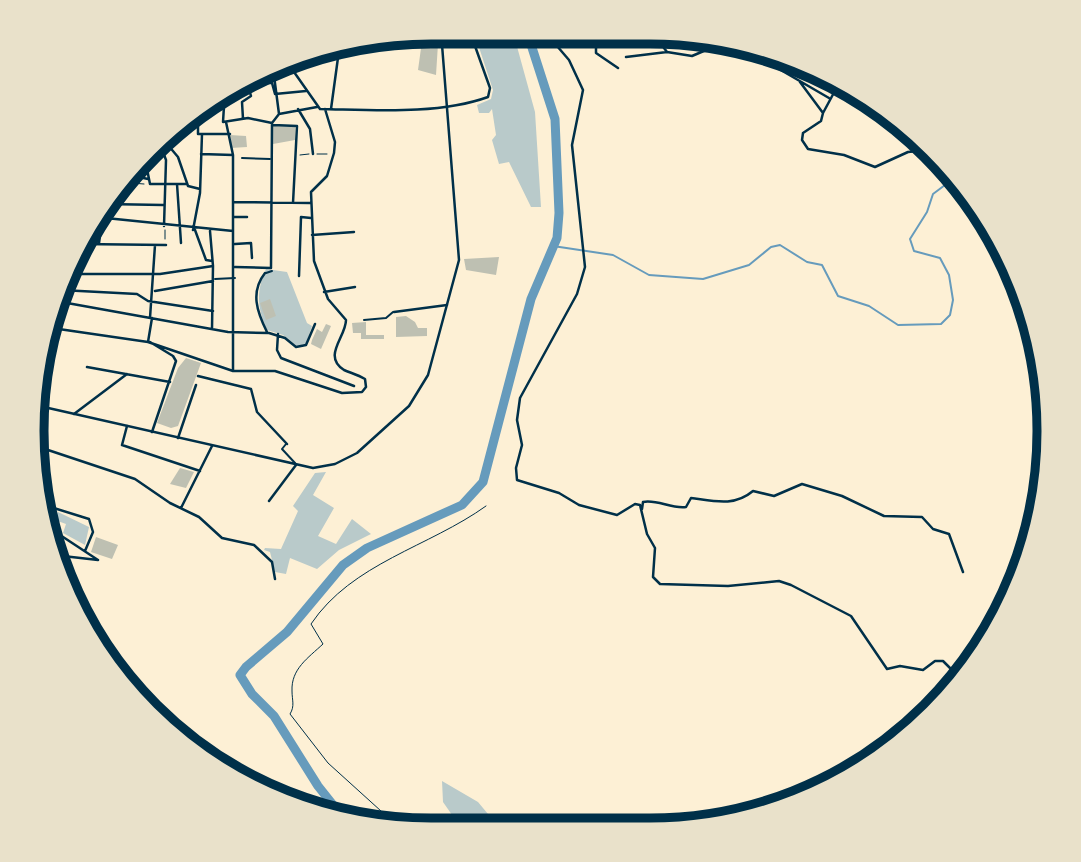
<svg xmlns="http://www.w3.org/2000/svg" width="1081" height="862" viewBox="0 0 1081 862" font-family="'Noto Serif',serif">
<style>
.green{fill:#b9caca}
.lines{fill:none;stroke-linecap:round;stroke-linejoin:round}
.stream{stroke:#669bbc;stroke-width:2}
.river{stroke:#669bbc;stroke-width:9}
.building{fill:#bec0b2}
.path{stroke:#003049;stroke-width:1}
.pedestrian{stroke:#003049;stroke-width:2}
.minor{stroke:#003049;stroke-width:2.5}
.tertiary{stroke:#003049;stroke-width:2.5}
.rim{fill:none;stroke:#003049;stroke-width:9}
</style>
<rect width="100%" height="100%" fill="#fdf0d5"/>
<path class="green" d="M474,32H513L535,112L541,207H531L509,162L499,164L492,140L496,135L492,109L489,113H479L477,105L491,99L493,90Z
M266,269L287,272L307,323L312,326L306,344L297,346L283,335L267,330C257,308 256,291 266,269Z
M326,472L313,495L334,508L318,536L336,544L352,519L371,534L339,550L317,569L290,558L286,574L275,572L270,552L264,550L265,548L281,549L298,511L293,506L315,473Z
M58,512L89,527L85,545L63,533L66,524L55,520Z
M442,781L478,802L498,826L459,825L443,802Z"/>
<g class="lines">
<path class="stream" d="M993,228L1002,248
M553,246L613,255L649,275L703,279L749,265L771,247L780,245L807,262L822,265L838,296L869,306L898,325L941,324L950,315L953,300L949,275L940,258L914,251L910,239L927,212L933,194L953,179"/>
<path class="river" d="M345,820L318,786L274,716L252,694L240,675L246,667L287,632L343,565L367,548L462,505L483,482L531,299L557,238L559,213L555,119L527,32"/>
</g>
<path class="building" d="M451,33L452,38L466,34L469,42L451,47L448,39Z
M422,41L438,44L436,75L418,70Z
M273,126L295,127V140L273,144Z
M230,135L246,136L247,147L231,148Z
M499,257L496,275L466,270L464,259Z
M270,299L276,316L266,320L260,303Z
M406,316L415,322L418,328H427V336L396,337V317Z
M366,322V335H384V339H361V333H353L352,323Z
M326,324L331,326L321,349L311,344L312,340L317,329L322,332Z
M186,358L201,363L178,426L171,428L157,423L178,368Z
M180,468L194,472L186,488L170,484Z
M96,537L118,545L112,559L91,552Z"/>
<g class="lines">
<path class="path" d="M317,154H327
M300,155L309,154
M131,183L144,184
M165,230V239
M388,824L381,811L328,763L290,714C295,706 292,700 292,691C291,669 308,658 323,644L311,624C352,563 429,547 486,506"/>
<path class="pedestrian" d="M242,158L270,159
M266,273L272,271
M215,279L235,278
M364,320L386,318L393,312
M286,444L282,449L295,463"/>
<path class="minor" d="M545,32L569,60L583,90L572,145L585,267L577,294L520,398L517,420L522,445L516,468L517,480L559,493L579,505L617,515L635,504L640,505L647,534L655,548L653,577L660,584L728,586L779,581L791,585L851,616L887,669L900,666L923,670L935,661H943L950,668L955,685
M596,32V53L618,68
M346,43H351
M736,44L829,98
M667,52L664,48L678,33
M626,57L667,52L692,56L725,42
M287,62L320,109C373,110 438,115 488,97L490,88L470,32
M291,70L301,56
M261,73L264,83H272L275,94L306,91
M800,82L823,113L821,121L803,133L802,140L808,149L844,155L875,167L908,152L929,150
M225,90L223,122L248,118L272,123
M202,108L224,109
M298,109L310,129L313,154
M331,109L340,43
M823,113L837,87
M279,114L317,107
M243,119L242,102L251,96L246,79
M226,122L233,155V371
M272,123L279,114L273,68
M273,125L297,126L293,203
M178,126H198V134H230
M908,127L909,141
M162,138L178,157L188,186L200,189
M159,141L166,160L164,226
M144,154L150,184H187
M201,154L233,155
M131,171L139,177L148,179
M122,183H124
M177,184L181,243
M233,202L310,203
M106,204L163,205
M96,217L233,231
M233,217H247
M193,230L200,193L202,134
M195,230L206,260L212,261
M85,231L101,230
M210,231L213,266L212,329
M312,235L354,232
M99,243L104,207
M80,244L166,245
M235,244L251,243L252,258
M235,267L271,268L272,123
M265,273C250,292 257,312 267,332
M67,274H160L213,266
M299,276L301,217L311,218
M61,290L137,294L148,301L213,311
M155,291L213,281
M324,292L355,287
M56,301L228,332L269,333L285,338L296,347L306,345L315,324
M394,312L447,305
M150,318L155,245
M45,327L148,342L233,371H275L342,393L362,392L366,387L365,379C358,375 351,373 344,370C322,356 346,337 346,320L328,299L314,261L311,192L327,176L334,153L335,142L325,109
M278,334L277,350L281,358L354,386
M148,342L152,318
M150,342L173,356L176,361L152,432
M87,367L170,382
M198,376L251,389L257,412L287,444
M74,414L127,374
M127,426L122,445L200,471
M178,438L196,385
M33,445L135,479L170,503L199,517L222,538L254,545L272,562L275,579
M269,501L296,465
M41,504L89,519L93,532L85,551
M181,508L212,446
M642,509L643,502C657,499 671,509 686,507L691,498C714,501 734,507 753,491L774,496L802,484L842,496L884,516L922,517L933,529L949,534L963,572
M44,529L57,533L98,560
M54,555L98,560"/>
<path class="tertiary" d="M35,405L313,468L335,464L357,453L409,406L428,375L459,260L441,32"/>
</g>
<path d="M0 0H1081V862H0ZM431 44H650A387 387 0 0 1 1037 431V431A387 387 0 0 1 650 818H431A387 387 0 0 1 44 431V431A387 387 0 0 1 431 44Z" fill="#e9e1ca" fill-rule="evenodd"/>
<path class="rim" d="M431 44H650A387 387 0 0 1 1037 431V431A387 387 0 0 1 650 818H431A387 387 0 0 1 44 431V431A387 387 0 0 1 431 44Z"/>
</svg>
